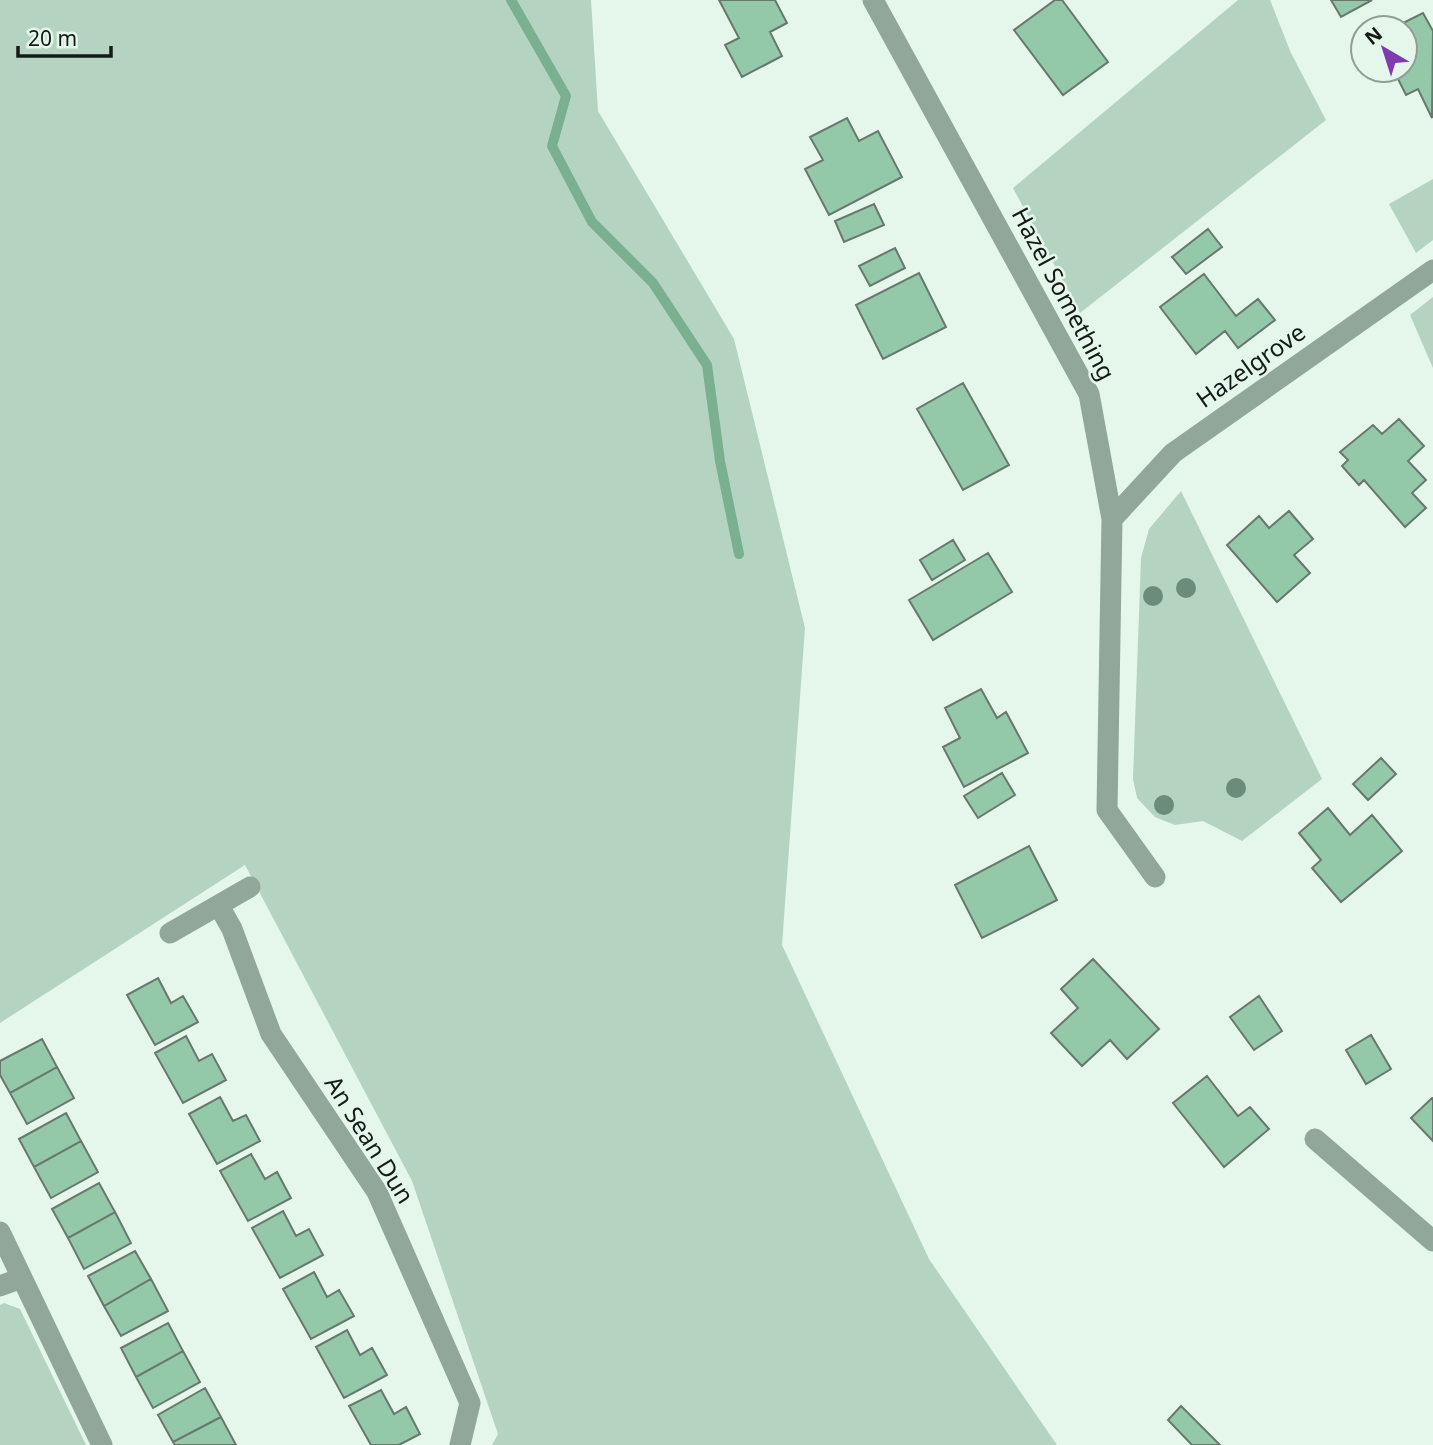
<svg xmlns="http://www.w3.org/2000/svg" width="1433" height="1445" viewBox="0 0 1433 1445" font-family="'Noto Sans',sans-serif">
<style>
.green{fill:#b4d4c1}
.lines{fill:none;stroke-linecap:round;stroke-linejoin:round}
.stream{stroke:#7ab090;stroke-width:10}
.building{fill:#93c9a9;stroke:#69786f;stroke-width:2}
.street{stroke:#90a799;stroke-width:21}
.tree{fill:#6b8c7b}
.labels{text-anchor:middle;stroke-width:5;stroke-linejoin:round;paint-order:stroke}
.street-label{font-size:24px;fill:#141a17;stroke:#e5f6eb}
</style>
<rect width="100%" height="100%" fill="#e5f6eb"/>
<path class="green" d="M0,0H591L598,111L734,339L805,628L782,945L929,1259L1057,1445H492L498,1434L412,1181L245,865L0,1023Z
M1238,0H1270L1291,53L1326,120L1080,313L1013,188Z
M1433,179V240L1416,253L1389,204Z
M1433,297V368L1410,315Z
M1181,491L1322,779L1242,841L1203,821L1175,825L1155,817L1137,798L1133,779L1141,558L1149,529Z
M4,1303L20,1309L86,1445H0V1305Z"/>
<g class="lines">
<path class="stream" d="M511,0L566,96L552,146L592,222L653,283L707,365L720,461L739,554"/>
</g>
<path class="building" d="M719,0H775L787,23L770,32L782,56L742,77L725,45L739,38Z
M1055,0H1062L1108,62L1063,95L1014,30Z
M1331,0H1372L1341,17Z
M1423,13L1433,31L1432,118L1418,89L1406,95L1396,75L1407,69L1405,28H1393Z
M847,118L859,141L878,131L902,177L829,215L805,169L823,160L810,137Z
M874,204L884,225L844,242L835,221Z
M1208,229L1222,247L1186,274L1172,257Z
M895,248L905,268L870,286L859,266Z
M919,273L946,327L883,359L856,305Z
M1204,274L1236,316L1258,299L1275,320L1238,348L1225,331L1196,354L1160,307Z
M963,383L1009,465L963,490L917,409Z
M1399,419L1424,446L1408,461L1426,480L1412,493L1426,508L1405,527L1364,480L1359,485L1342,466L1348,460L1340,452L1373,425L1382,434Z
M1289,511L1313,539L1294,555L1310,573L1277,602L1227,545L1259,516L1269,528Z
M953,540L965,560L932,580L920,560Z
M988,553L1012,592L933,640L909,600Z
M981,689L997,718L1006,712L1028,753L964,787L943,747L960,738L945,708Z
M1381,758L1396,774L1368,800L1353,784Z
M1002,773L1015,795L978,818L964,796Z
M1328,808L1350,835L1372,815L1402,851L1341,902L1312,868L1321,860L1299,833Z
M1029,846L1057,900L982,938L955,885Z
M1093,959L1159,1029L1127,1059L1110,1040L1082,1066L1051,1033L1078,1008L1061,989Z
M158,978L171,1003L183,996L198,1022L155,1045L127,995Z
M1259,996L1282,1031L1254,1050L1230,1017Z
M1371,1035L1391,1069L1366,1084L1346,1050Z
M186,1036L199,1061L212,1054L226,1080L183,1103L155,1053Z
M42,1039L57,1067L10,1093L0,1075V1061Z
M57,1067L74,1098L27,1124L10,1093Z
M1207,1076L1238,1116L1250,1107L1269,1129L1224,1167L1173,1103Z
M220,1097L233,1121L246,1115L260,1141L217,1164L189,1114Z
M1432,1098H1433V1141L1411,1118Z
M66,1113L81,1141L34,1167L19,1139Z
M81,1141L98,1172L51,1198L34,1167Z
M251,1154L265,1179L277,1172L291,1198L248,1221L220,1171Z
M99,1183L115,1212L68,1238L52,1209Z
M283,1211L296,1236L309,1229L323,1255L280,1278L252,1228Z
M115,1212L131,1243L84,1269L68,1238Z
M135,1251L151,1279L104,1306L88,1276Z
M314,1272L327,1297L339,1290L354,1316L311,1339L283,1289Z
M151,1279L168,1311L121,1336L104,1306Z
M168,1323L183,1351L136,1377L121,1348Z
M347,1330L360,1355L372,1348L387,1375L344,1398L316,1347Z
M183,1351L200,1382L153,1408L136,1377Z
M205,1388L221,1417L173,1442L158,1415Z
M381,1390L394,1414L406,1407L420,1434L399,1445H371L349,1406Z
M1181,1406L1220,1445H1192L1168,1420Z
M221,1417L236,1445H175L173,1442Z"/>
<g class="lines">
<path class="street" d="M873,0L1089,394L1112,519L1107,810L1155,877
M1112,519L1173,453L1433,270
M219,906L232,929L271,1034L377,1192L470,1403L460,1445
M170,933L250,887
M1315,1139L1433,1241
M0,1232L102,1445
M0,1286L22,1278"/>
</g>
<g class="tree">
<circle cx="1186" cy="588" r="10"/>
<circle cx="1153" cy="596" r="10"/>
<circle cx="1236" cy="788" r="10"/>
<circle cx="1164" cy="805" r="10"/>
</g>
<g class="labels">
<g class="street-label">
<text transform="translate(1063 294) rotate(62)" y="8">Hazel Something</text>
<text transform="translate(1251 366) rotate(-35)" y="8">Hazelgrove</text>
<text transform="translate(369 1140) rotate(58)" y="8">An Sean Dun</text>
</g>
</g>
<g transform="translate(1384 49) rotate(321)"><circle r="33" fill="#e5f6eb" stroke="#919e96" stroke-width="2"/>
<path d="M0-5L12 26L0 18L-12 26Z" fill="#7f3baf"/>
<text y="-10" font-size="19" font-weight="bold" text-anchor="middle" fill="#141a17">N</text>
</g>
<path d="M18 46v10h93v-10" fill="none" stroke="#141a17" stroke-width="3.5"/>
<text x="28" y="46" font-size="21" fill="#141a17" stroke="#e5f6eb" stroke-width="5" paint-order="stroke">20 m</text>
</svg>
